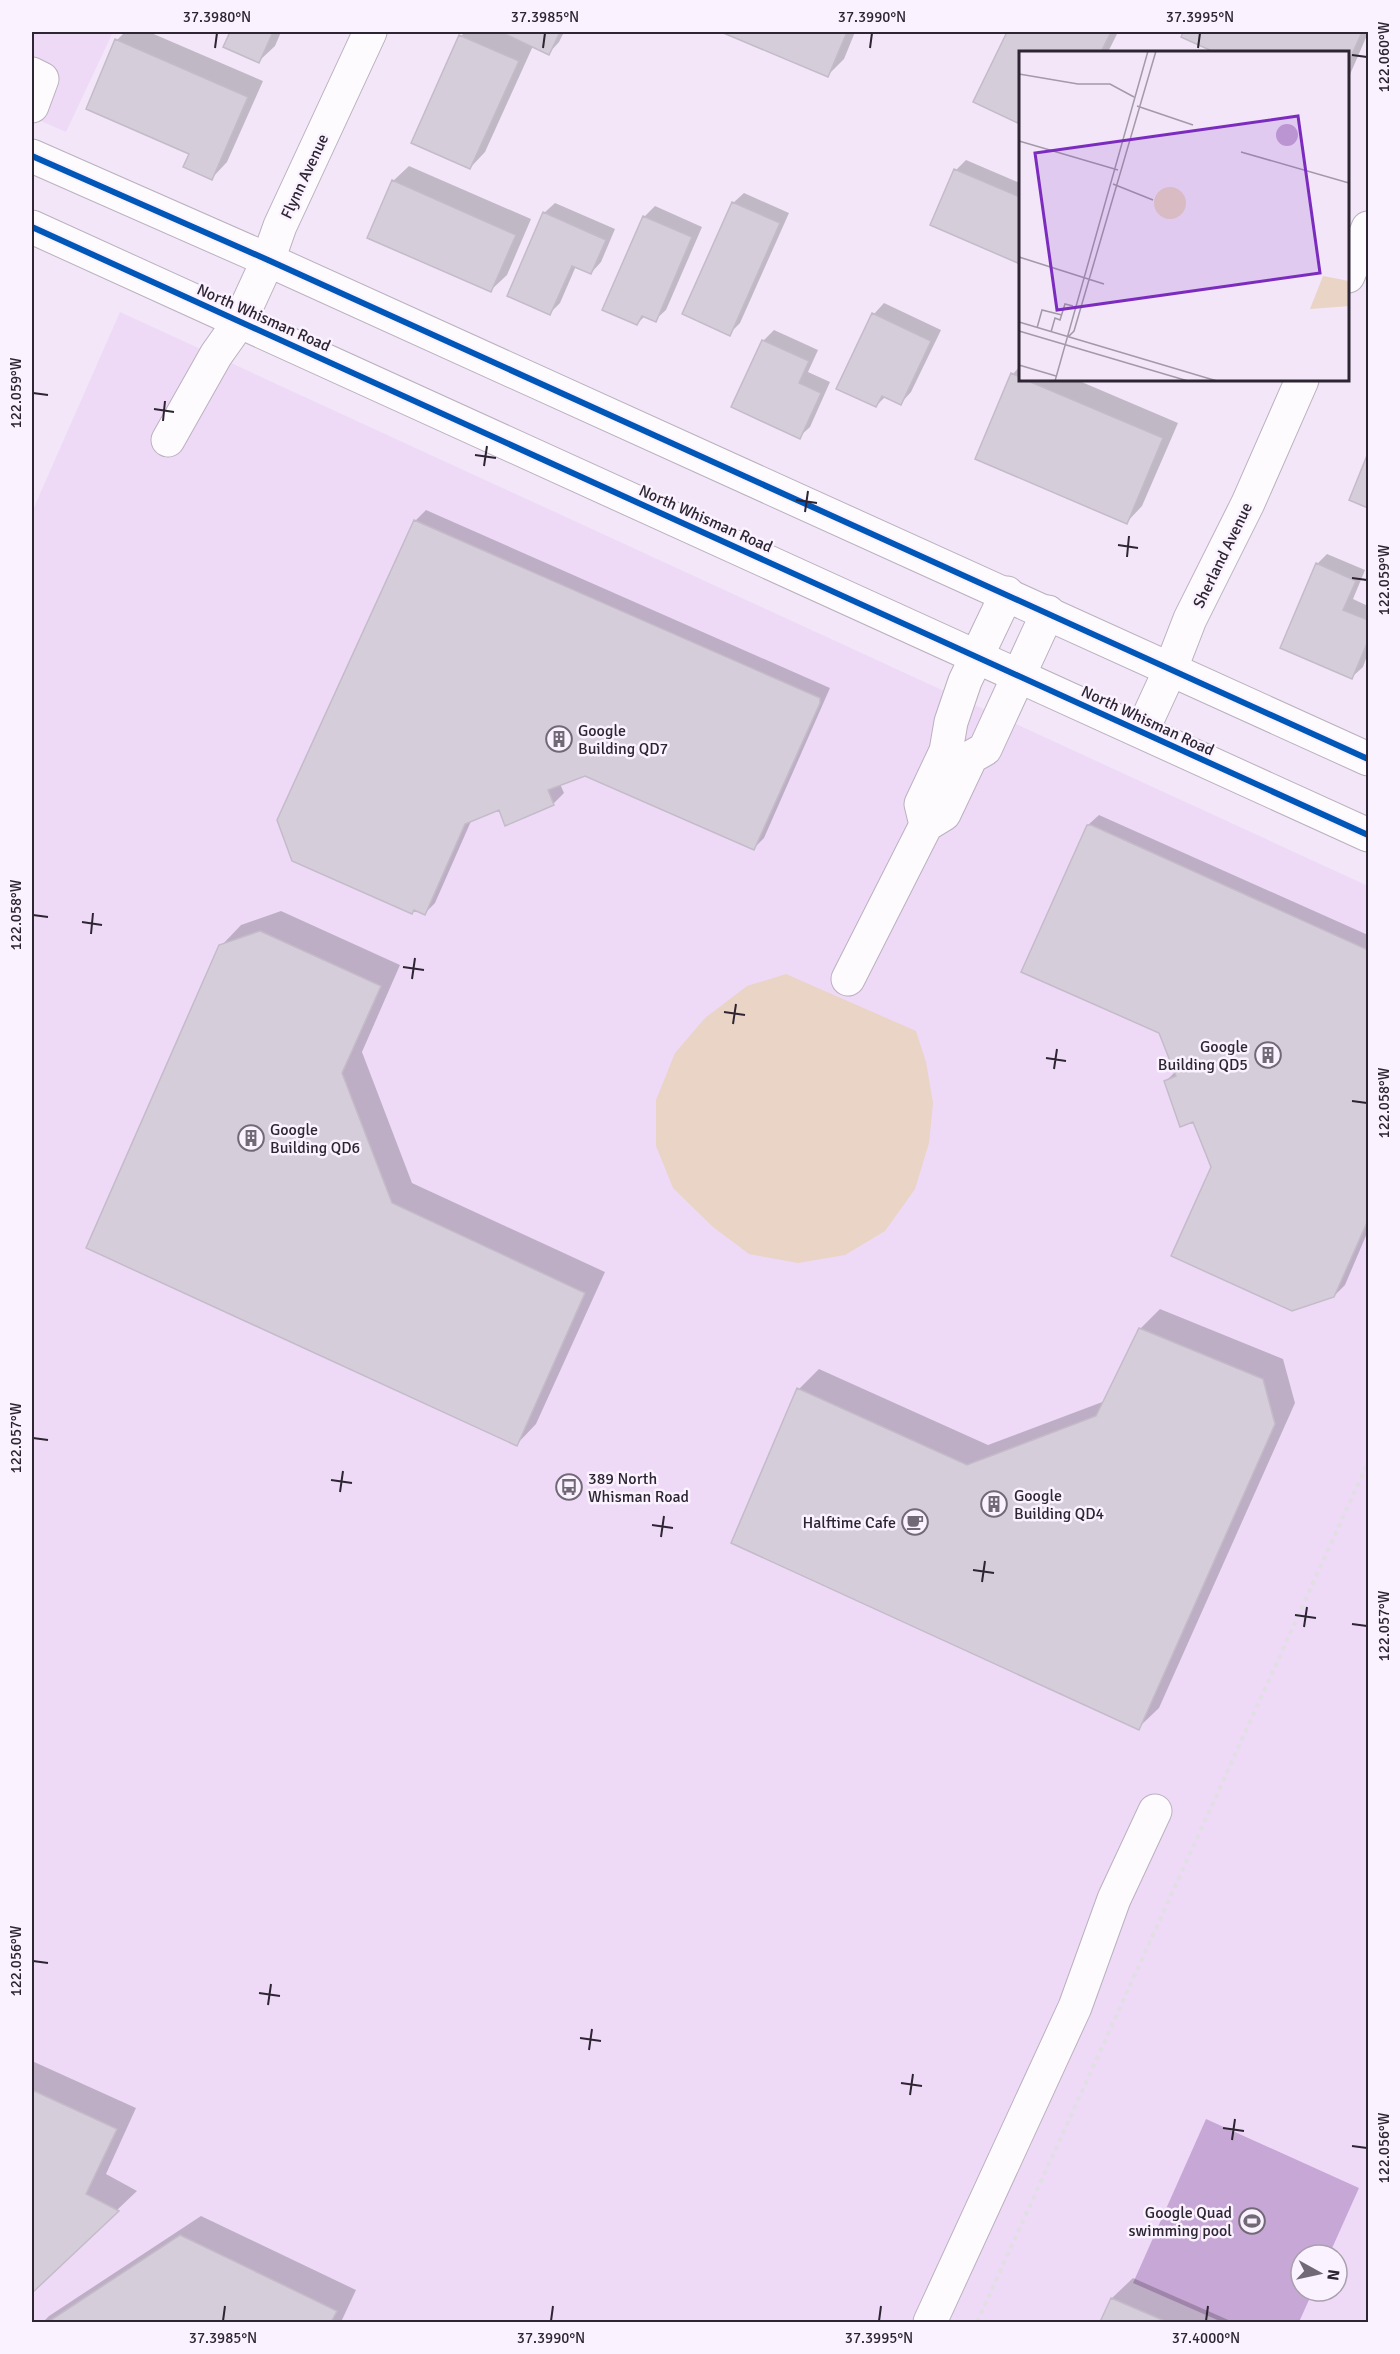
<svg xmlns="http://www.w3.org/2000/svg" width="1400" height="2354" viewBox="0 0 1400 2354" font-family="Signika,sans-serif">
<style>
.built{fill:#eedaf7;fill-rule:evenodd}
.green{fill:#e9d4c5}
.water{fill:#c7a7d5}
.shadow{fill:#0003}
.building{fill:#d6cdda;stroke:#c4bbc9;stroke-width:1.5}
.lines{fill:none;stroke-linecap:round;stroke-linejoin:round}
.minor-casing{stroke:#bab1be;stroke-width:35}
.major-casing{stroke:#bab1be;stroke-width:35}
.path{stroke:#e1dee4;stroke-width:4;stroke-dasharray:4.5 4.5;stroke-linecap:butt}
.minor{stroke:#fdfbfe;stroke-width:33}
.major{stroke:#fdfbfe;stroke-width:33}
.cycleway-casing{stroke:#fbf2ff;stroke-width:10}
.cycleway{stroke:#0057b8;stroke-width:6}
.ticks{fill:none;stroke:#2d2531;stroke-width:2}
.labels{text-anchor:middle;stroke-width:5;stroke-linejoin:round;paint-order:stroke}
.street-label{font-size:16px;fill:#2d2531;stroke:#fbf2ff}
.poi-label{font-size:16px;fill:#2d2531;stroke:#fbf2ff;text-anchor:start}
.inset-road{fill:none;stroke:#a399a8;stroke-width:1.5}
.view{fill:#7b2cbf;fill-opacity:0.15;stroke:#7b2cbf;stroke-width:3}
.inset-edge{fill:none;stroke:#2d2531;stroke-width:3}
.neatline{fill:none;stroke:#2d2531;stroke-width:2}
.ticks-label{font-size:15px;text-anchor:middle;fill:#2d2531}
</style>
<rect width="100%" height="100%" fill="#f2e6f8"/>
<path class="built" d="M32,32H113L66,132L32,117Z
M120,312L1368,886V2322H32V512ZM1301,2255H1337V2291H1301Z"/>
<path class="green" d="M786,974L916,1031L926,1062L933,1103L929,1143L915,1189L885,1231L845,1255L798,1263L749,1254L713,1227L673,1188L656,1146V1100L675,1053L705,1018L747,986Z"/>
<path class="water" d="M1206,2119L1359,2188L1329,2255H1301V2291H1313L1299,2322H1222L1133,2283Z"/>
<path class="shadow" d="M125,32H149L263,81L227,162L212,178L191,153L117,40Z
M231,32H281L275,46L259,61L225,46Z
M465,32H564L559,42L549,53L533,46L485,152L470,168L413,143L461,36Z
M725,32H855L844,59L828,75Z
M1009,32H1118L1108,52H1020V123L975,102Z
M1185,32H1368V33L1348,79V52H1217L1183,36Z
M966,160L1020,183V262L932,224L956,170Z
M409,166L531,219L507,275L491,290L393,181Z
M744,193L789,213L740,323L729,334L733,203Z
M555,203L615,229L601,262L591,273L576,266L560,303L550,313L544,213Z
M655,206L702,227L666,310L655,320L645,316L637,324L644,217Z
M884,303L941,330L911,392L901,403L886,396L876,406L838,388L874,314Z
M774,330L818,350L808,372L830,382L810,427L799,437L763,341Z
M1020,366V380H1077L1178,423L1142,506L1127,522L1013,374Z
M1368,457V506L1351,499Z
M426,510L830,688L764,838L754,848L585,774L560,784L564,793L553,804L499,808L472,819L435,903L424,914L415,909L412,912L415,521Z
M1327,554L1365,570L1353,599L1368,606V653L1363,667L1352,677L1317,564Z
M1099,815L1368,935V1231L1345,1285L1334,1296L1213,1167L1194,1120L1166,1081L1176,1071L1088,825Z
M281,911L400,965L362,1052L412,1183L605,1272L536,1424L516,1445L221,946L241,925Z
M1160,1309L1283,1359L1295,1403L1159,1708L1138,1728L799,1389L819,1369L988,1445L1105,1401L1140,1329Z
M32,2061L136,2108L106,2174L137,2191L32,2291Z
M201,2216L356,2290L341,2322H43L49,2316Z
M1133,2278L1233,2322H1102L1112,2298Z"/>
<path class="building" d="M230,32H273L259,63L223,47Z
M504,32H560L549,55L503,33Z
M721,32H847L828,77Z
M1007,32H1111L1101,52H1020V124L973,102Z
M1183,32H1362L1348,63V52H1214L1181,37Z
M459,35L519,61L470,169L411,143Z
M115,39L248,97L212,180L183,167L189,154L86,109Z
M954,169L1020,197V264L930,225Z
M392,180L516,235L491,292L367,238Z
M732,202L780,223L730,336L682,314Z
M543,212L606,240L591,274L572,266L550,315L507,296Z
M643,216L692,237L656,322L642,316L637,325L602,310Z
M872,313L931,341L901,405L882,396L876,407L836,389Z
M762,340L809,361L799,383L821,393L800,439L731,407Z
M1011,373L1020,377V380H1026L1163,438L1127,524L975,459Z
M1368,453V508L1349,500Z
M414,520L820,698V703L754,850L585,776L548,790L554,805L505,826L499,810L465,824L425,915L414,910L412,914L292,861L277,820Z
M1316,563L1356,581L1343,610L1368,620V641L1352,679L1280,648Z
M1087,825H1091L1368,950V1220L1334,1297L1292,1311L1171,1256L1211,1167L1193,1122L1180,1127L1164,1081L1176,1076L1159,1033L1021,972Z
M260,931L381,986L342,1073L392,1203L585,1293L517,1446L86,1248L219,945Z
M1139,1328L1263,1379L1275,1424L1139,1730L731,1543L797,1388L967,1465L1096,1416Z
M32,2090L117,2129L86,2194L119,2211L32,2293Z
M180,2235L337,2311L331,2322H48Z
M1111,2298L1167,2322H1100Z"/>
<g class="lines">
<g class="minor-casing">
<path id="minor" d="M32,74L42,79L32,106
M1348,276L1368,228
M168,440L216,355L240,321L268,260L280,226L370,32
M1142,731L1171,668L1190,619L1248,503L1302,380
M926,825L921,804L946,751L951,722L965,681L1007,593
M848,979L926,825L944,814L971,757L985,749L1048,612
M930,2322L1075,2007L1114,1899L1155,1811"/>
</g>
<g class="major-casing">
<path id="major" d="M32,156L268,260L1368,759
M32,227L1368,835"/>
</g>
<path class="path" d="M977,2322L1368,1462"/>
<use href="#minor" class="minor"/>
<use href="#major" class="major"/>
<g class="cycleway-casing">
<path id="cycleway" d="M32,156L268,260L1368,759
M32,227L1368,835"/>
</g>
<use href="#cycleway" class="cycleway"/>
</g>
<path class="ticks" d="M215,48L217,33M543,48L545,33M870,48L872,33M1198,48L1200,33M1352,55L1367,57M33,393L48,395M154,409L174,412M163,421L165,401M475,455L496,458M484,466L487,446M796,500L817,503M805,512L808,491M1118,545L1138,548M1127,557L1129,536M1352,578L1367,580M33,915L48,917M82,922L102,925M91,934L93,913M403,967L424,970M412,979L415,958M724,1012L745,1015M733,1024L736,1004M1046,1058L1066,1061M1054,1069L1057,1049M1352,1101L1367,1103M33,1438L48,1440M331,1480L352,1483M340,1492L343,1471M652,1525L673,1528M661,1537L664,1516M973,1570L994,1573M982,1582L985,1561M1295,1615L1316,1618M1352,1624L1367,1626M1304,1627L1307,1607M33,1961L48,1963M259,1993L280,1996M268,2005L271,1984M580,2038L601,2041M589,2050L592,2029M901,2083L922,2086M910,2095L913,2074M1223,2128L1244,2131M1232,2140L1235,2119M1352,2146L1367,2148M223,2321L225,2306M551,2321L553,2306M879,2321L881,2306M1206,2321L1208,2306"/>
<defs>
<g id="building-ring" transform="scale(1.35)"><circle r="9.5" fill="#fbf2ff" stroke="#726977" stroke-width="1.5"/><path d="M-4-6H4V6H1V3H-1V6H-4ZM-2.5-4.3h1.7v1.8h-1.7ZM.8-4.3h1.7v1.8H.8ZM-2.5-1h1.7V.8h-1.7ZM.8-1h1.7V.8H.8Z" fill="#726977"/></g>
<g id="bus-ring" transform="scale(1.35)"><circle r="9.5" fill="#fbf2ff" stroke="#726977" stroke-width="1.5"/><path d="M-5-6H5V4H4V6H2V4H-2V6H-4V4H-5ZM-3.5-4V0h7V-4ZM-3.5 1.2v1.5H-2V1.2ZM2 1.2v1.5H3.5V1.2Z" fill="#726977"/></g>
<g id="cafe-ring" transform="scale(1.35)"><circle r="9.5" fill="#fbf2ff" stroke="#726977" stroke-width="1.5"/><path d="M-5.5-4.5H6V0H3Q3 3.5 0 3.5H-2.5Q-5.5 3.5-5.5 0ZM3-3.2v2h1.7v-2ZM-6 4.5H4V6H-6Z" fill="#726977"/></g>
<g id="stadium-ring" transform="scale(1.35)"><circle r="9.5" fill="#fbf2ff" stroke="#726977" stroke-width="1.5"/><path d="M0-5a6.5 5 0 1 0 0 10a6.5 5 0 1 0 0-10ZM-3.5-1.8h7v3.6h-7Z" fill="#726977"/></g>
</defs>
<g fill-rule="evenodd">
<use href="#building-ring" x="559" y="739"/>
<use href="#building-ring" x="1268" y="1055"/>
<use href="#building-ring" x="251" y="1138"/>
<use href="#bus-ring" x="569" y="1487"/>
<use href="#building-ring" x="994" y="1504"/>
<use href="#cafe-ring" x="915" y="1522"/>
<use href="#stadium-ring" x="1252" y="2221"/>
</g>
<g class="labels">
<g class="street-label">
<text transform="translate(304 176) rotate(-65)" y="6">Flynn Avenue</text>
<text transform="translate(264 317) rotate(24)" y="6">North Whisman Road</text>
<text transform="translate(706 518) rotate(24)" y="6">North Whisman Road</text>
<text transform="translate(1222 555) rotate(-64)" y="6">Sherland Avenue</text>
<text transform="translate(1148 720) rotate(25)" y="6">North Whisman Road</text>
</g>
<g class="poi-label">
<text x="578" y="736">Google<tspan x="578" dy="18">Building QD7</tspan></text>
<text x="1248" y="1052" text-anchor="end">Google<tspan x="1248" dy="18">Building QD5</tspan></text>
<text x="270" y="1135">Google<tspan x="270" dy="18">Building QD6</tspan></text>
<text x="588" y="1484">389 North<tspan x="588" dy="18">Whisman Road</tspan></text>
<text x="1014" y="1501">Google<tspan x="1014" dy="18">Building QD4</tspan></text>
<text x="896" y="1528" text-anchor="end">Halftime Cafe</text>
<text x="1232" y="2218" text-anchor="end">Google Quad<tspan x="1232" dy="18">swimming pool</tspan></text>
</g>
</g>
<g transform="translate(1019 51)">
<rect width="330" height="330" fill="#f2e6f8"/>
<path d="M135 152a16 16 0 1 1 32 0a16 16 0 1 1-32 0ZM304,225L330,230V255L291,258Z" fill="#e9d4c5"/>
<path d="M257 84a11 11 0 1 1 22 0a11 11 0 1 1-22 0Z" fill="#c7a7d5"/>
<path class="inset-road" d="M0,23L59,33H91L115,46M118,55L174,74M0,90L99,119M222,101L330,132M94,133L134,149M0,206L85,233M0,271L198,330M18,277L23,259L43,264M0,280L169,330M32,281L36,267L41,269L46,253L54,255M49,286L55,280L137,0M0,314L37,325M36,330L129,0"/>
<path class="view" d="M279,65L301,222L38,259L16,102Z"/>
<rect width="330" height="330" class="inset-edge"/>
</g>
<rect width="1400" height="2354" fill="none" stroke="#fbf2ff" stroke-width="66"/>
<g transform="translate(1319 2273) rotate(98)"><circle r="28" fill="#fbf2ff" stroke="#a9a0ad" stroke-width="1.5"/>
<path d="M0-4.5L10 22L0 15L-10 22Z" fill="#726977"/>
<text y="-9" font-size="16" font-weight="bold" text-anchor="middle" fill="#2d2531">N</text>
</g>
<rect x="33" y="33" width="1334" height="2288" class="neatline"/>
<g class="ticks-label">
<text x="217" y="22">37.3980°N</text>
<text x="545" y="22">37.3985°N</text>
<text x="872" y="22">37.3990°N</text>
<text x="1200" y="22">37.3995°N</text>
<text transform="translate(1384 57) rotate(-90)" y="5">122.060°W</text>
<text transform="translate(16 393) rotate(-90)" y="5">122.059°W</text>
<text transform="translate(1384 580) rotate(-90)" y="5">122.059°W</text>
<text transform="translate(16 915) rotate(-90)" y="5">122.058°W</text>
<text transform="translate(1384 1103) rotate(-90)" y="5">122.058°W</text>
<text transform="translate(16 1438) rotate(-90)" y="5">122.057°W</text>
<text transform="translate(1384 1626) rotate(-90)" y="5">122.057°W</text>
<text transform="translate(16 1961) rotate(-90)" y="5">122.056°W</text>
<text transform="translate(1384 2148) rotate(-90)" y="5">122.056°W</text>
<text x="223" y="2343">37.3985°N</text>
<text x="551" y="2343">37.3990°N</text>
<text x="879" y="2343">37.3995°N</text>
<text x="1206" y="2343">37.4000°N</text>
</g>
</svg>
